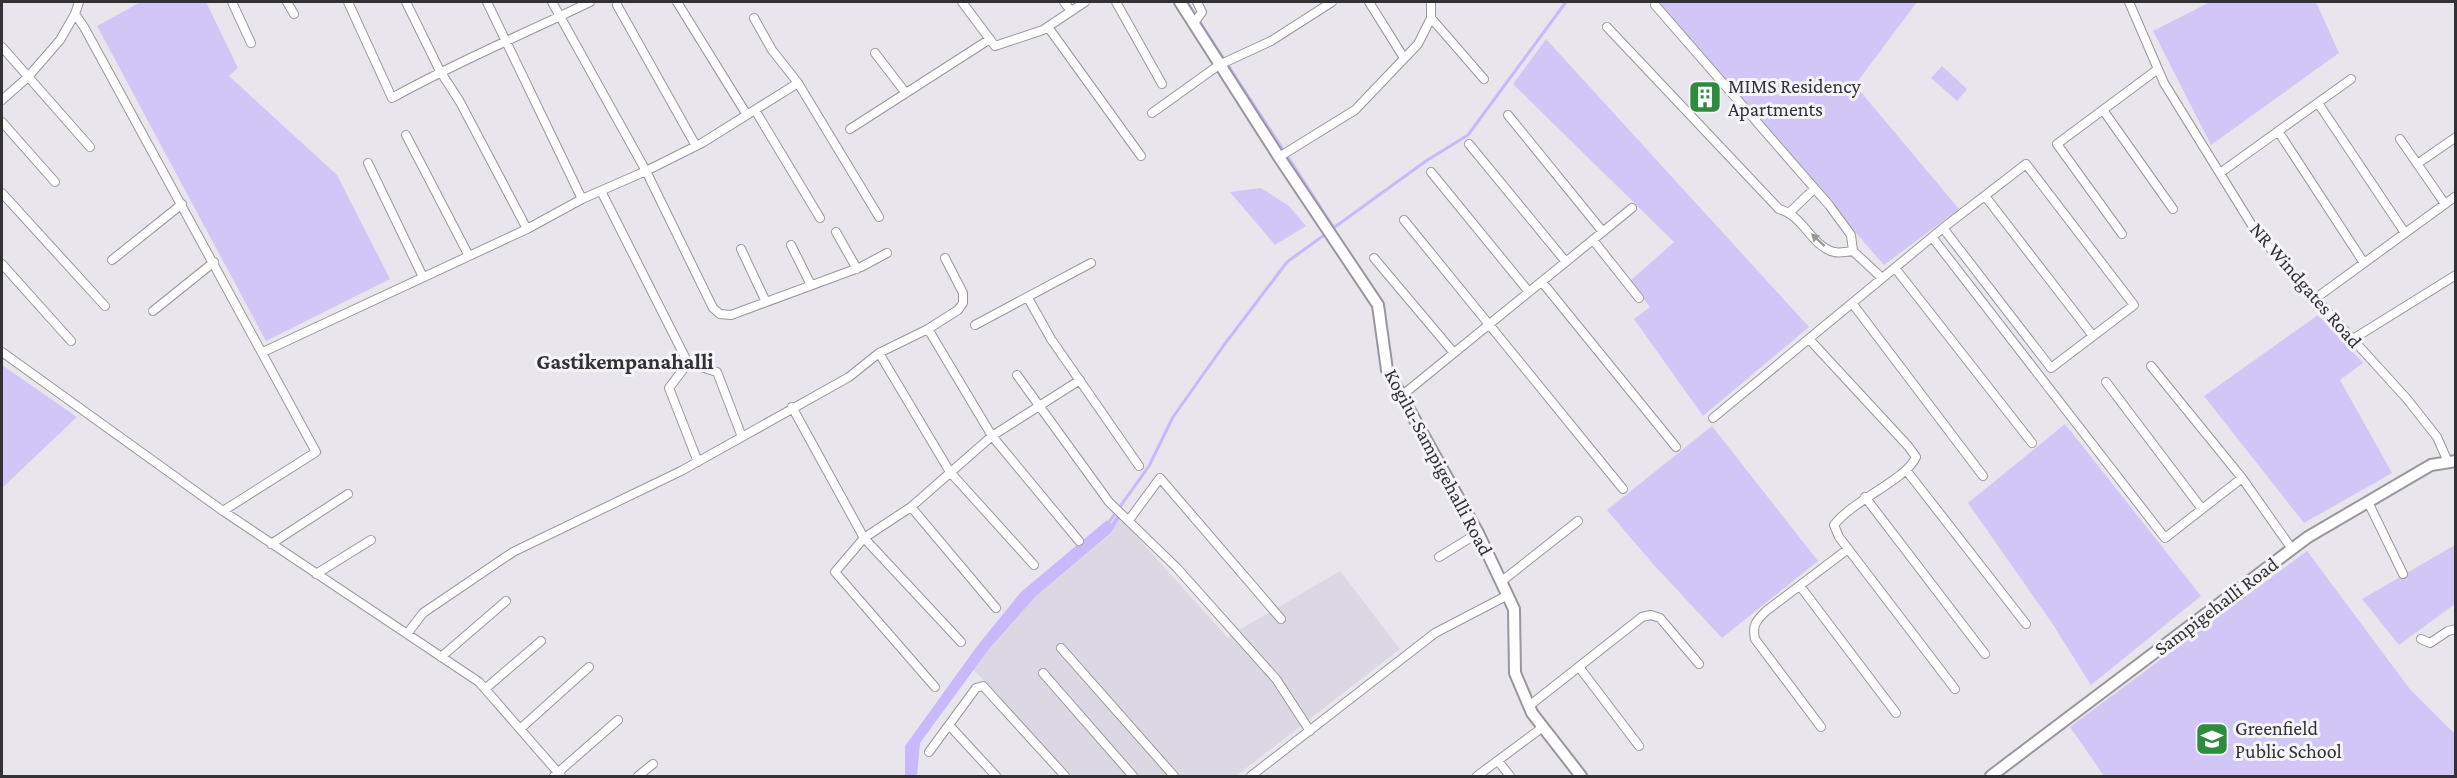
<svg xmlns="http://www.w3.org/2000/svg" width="2457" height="778" viewBox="0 0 2457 778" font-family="'Crimson Pro',serif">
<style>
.built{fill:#dbd8e3}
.green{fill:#d2c6f6}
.water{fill:#c9b8fc}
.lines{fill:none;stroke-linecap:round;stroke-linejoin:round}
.stream{stroke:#c9b8fc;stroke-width:3}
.street-casing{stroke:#99979c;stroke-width:10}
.secondary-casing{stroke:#99979c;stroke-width:14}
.street{stroke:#fff;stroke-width:8}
.secondary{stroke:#fff;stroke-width:10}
.oneway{fill:#98989a}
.labels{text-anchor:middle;stroke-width:6;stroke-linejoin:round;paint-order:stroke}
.poi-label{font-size:20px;fill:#323234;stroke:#f5f4f9;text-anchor:start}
.street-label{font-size:20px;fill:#323234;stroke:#f5f4f9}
.quarter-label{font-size:22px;font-weight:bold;fill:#323234;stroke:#f5f4f9}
</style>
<rect width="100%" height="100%" fill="#e8e6ec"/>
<path class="built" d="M1120,518L1227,637L1340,571L1400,649L1236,776H1071L974,670L989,649L1036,596L1111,534Z"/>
<path class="green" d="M141,2H206L238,68L229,76L337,175L390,279L266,341L97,26Z
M1655,2H1917L1855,85L1959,209L1884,265Z
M2210,2H2316L2339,53L2211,145L2153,31Z
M1546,39L1809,327L1703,416L1634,319L1650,307L1630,281L1674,242L1513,84Z
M1942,66L1967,89L1957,101L1931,78Z
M1261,188L1289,206L1306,226L1275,245L1230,192Z
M2318,315L2363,363L2340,380L2392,473L2304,523L2204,396Z
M2,365L77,417L2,488Z
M2065,424L2201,596L2091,685L2052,623L1968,503Z
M1712,426L1818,561L1722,638L1653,564L1607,510Z
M2455,545V604L2399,645L2362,599Z
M2307,551L2409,688L2455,734V776H2104L2070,727Z"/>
<path class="water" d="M1117,515L1120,518L1111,533L1036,596L989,649L920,743L917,776H905V746L978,645L1021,592L1107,520L1111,524Z"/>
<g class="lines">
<path class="stream" d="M1187,2L1334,228
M1332,229L1426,161L1468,135L1566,2
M1107,525L1149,466L1173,417L1224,345L1287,262L1327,233"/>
<g class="street-casing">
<path id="street" d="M232,2L251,43
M287,2L294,14
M348,2L392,98C456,62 524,34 590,2
M406,2L440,71L460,102L527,229
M487,2L582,199
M677,2L747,115
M962,2L995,46L1043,30L1085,2
M1064,2L1071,11
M1116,2L1162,84
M1369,2L1404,58
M2129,2L2164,83L2258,235L2407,399L2437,437L2448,462
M617,5L696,146
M1655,5L1829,205L1851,235L1853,251L1882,278
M75,14L84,27L316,452L223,511
M754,18L772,50L798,83L879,217
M1431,18L1484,79
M1194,23L1202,12L1197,2
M1048,27L1141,156
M1607,27L1779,209C1803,215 1811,246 1834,252C1839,253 1847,252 1853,251
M2,47L90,147
M875,53L905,92
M798,83L702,143L646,171L713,308L720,314L731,315L861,267L887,253
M2,100L28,77L60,40L75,14L79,2
M2318,103L2405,233
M755,110L820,218
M2103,110L2173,209
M1152,113L1219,65L1271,41L1332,2
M1508,115L1603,232
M2,122L55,182
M850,129L990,39
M2278,131L2364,263
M406,135L469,256
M2400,139L2445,204
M1469,144L1566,262
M1279,157L1355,110L1418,44L1431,18V2
M368,163L423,277
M2417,164L2456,137
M1431,172L1529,292
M2220,173L2351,79
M601,191L688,363L717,372L742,437L849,377L879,353L928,329L958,310L963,303V293L945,258
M2,193L105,306
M1985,196L2093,336
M1790,212L1814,189
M1404,220L1623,489
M836,232L857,269
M2122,234L2057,144L2158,69
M1932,237L2165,538L2242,478
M1593,240L1639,298
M791,245L811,285
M741,249L766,302
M1374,258L1454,353
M112,260L182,204
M2,264L71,341
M1895,268L2032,443
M1542,282L1676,447
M1028,298L1051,339L1139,466
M2316,298L2456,196
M1852,303L1983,476
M153,311L214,262
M975,325L1091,263
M928,329L992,436L1079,541
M1809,339L1908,446L1916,457C1906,480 1853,500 1834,525L1839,537L1955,689
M2353,339L2456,275
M2,352L223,511L479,682L561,776
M263,352L527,229L582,199L646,171L552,2
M879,353L950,472L1034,565
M688,363L669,388L698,462
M2151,366L2242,478L2292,549
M1017,375L1109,502L1177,568L1276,679L1310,731
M2106,382L2202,509
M1400,397L1632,208
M792,407L864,538L961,642
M1713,418L1943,228L2026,164L2134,305L2051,368L1943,228
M1906,470L2026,624
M1865,497L1985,654
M2368,502L2403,574
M911,507L996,608
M1129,520L1160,478L1281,619
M271,544L348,494
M1439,557L1478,533
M316,574L371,540
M1502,581L1578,521
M1800,586L1896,713
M407,634L423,613L513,552L681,471L742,437
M2421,639L2430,643L2448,631L2456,629
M1061,648L1174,776
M441,657L506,601
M1579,667L1639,746
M1043,673L1133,776
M935,687L835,572L864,538L911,507L992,436L1080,380
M485,689L541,641
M1529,706L1642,617L1651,615L1660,618L1699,664
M949,725L996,776
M1821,727L1755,639C1752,625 1756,621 1766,611L1848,549
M520,729L589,667
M929,752L976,688L983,686L1065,776
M1498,761L1510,776
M554,776L618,720
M638,776L653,764
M1251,776L1435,633L1508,595
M1477,776L1543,727"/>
</g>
<g class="secondary-casing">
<path id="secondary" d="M1180,2L1279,157L1378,305L1387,370L1478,533L1514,609L1515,673L1532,713L1581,776
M1991,776L2308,537L2431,465L2456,461"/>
</g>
<use href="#street" class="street"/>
<use href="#secondary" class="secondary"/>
</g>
<defs><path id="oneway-solid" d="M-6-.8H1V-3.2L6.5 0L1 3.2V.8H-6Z" transform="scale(1.5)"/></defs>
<use class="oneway" href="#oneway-solid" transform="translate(1818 240) rotate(-137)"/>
<defs>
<g id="building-square" transform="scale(1.725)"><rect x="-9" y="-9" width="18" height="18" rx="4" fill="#2f8c3e" stroke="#f5f4f9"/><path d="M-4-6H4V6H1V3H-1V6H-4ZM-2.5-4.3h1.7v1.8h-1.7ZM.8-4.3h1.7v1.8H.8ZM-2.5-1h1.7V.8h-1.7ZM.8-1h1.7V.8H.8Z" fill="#fff"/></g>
<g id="school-square" transform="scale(1.725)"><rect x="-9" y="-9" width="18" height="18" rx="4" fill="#2f8c3e" stroke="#f5f4f9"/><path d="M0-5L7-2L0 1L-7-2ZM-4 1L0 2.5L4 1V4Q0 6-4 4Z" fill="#fff"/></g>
</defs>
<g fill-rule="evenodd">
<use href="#building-square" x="1705" y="97"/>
<use href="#school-square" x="2212" y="739"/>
</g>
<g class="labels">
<g class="poi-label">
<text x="1728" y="93">MIMS Residency<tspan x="1728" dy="23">Apartments</tspan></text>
<text x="2235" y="735">Greenfield<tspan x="2235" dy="23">Public School</tspan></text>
</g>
<g class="street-label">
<text transform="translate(2306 285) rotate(49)" y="7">NR Windgates Road</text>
<text transform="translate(1439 462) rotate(62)" y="7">Kogilu-Sampigehalli Road</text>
<text transform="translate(2216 606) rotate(-37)" y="7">Sampigehalli Road</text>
</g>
<g class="quarter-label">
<text x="625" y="369">Gastikempanahalli</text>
</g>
</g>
<rect width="2457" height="778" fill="none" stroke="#323234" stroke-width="6"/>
</svg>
